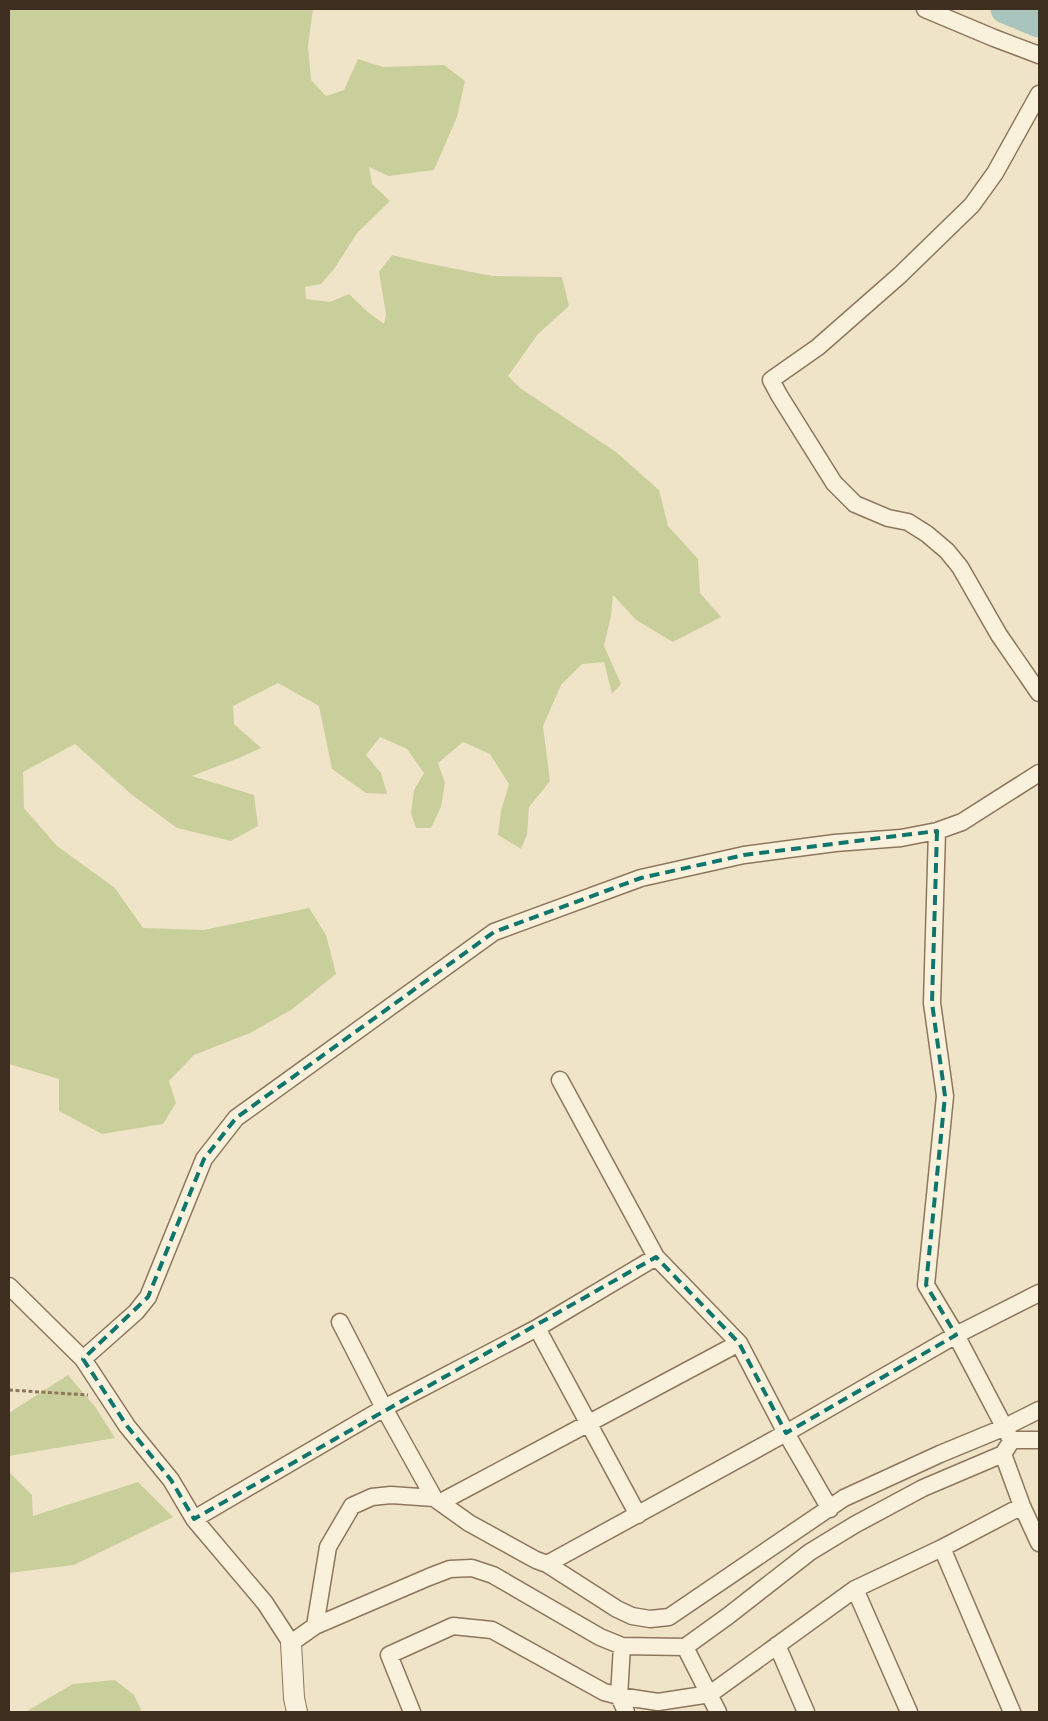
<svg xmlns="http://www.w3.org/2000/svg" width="1048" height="1721" viewBox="0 0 1048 1721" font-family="'Playfair Display',serif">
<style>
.green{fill:#c9cf9b}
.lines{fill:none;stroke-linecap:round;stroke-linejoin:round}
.river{stroke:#a9c4bc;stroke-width:29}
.minor-casing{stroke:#8d765c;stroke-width:19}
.tertiary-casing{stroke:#8d765c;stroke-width:22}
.path{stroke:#8d765c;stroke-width:3;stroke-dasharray:4 2.5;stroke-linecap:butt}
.minor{stroke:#faf1dc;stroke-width:16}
.tertiary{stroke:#faf1dc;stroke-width:20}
.marked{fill:none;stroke:#0f766e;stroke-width:4;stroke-dasharray:10 6;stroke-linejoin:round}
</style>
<rect width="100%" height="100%" fill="#f0e4c8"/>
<path class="green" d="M9,9H313L308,46L311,80L326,96L344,90L358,59L383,67L444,65L465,81L457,117L434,170L389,176L369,167L372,184L390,201L358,232L334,269L321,284L305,287L306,299L330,302L349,294L369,313L384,324L386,314L379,272L392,255L421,262L492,276L562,277L569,306L538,334L508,376L520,388L616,452L659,490L668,526L698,559L700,593L721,617L673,642L636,620L613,595L611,616L604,646L621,684L612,694L604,662L582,664L561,685L543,726L550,781L529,807L527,835L521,849L498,835L501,811L509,784L490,754L463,742L438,763L445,783L441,807L431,828H416L411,813L414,790L424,773L407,749L380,737L366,755L381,773L387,794L366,793L332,769L319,706L278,683L233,706L234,724L261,748L239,758L192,776L254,795L258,826L231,841L177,828L131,794L75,744L23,772L24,808L57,846L115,888L143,928L204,930L309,908L326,935L336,974L291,1010L250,1033L194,1055L169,1081L176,1103L163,1124L102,1134L59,1111V1079L9,1064Z
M68,1375L96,1408L115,1438L9,1456V1413Z
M9,1465L10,1473L32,1495L33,1516L138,1482L173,1517L74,1565L9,1573Z
M115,1680L134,1695L142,1712H25L73,1684Z"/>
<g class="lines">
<path class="river" d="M1005,9L1039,23"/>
<g class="minor-casing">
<path id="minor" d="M925,9L994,38L1039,55
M1039,94L995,173L972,205L900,275L818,347L771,380L779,395L834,483L855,504L888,518L908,522L927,534L947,551L960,567L999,635L1039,693
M937,831L932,1003L945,1096L926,1285L956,1335L1009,1436
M560,1080L656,1257L739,1343L786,1433L830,1509
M9,1286L83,1359L127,1426L171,1480L194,1519L265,1603L291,1643L315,1626L429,1577L450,1569L472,1568L493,1575L600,1637L622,1646L685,1647L728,1616L810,1552L856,1524L923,1488L1003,1454L1012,1440
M340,1322L384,1408L434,1498
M537,1328L638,1515
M83,1359L136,1312L148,1297L204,1159L236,1118L494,932L641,878L744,855L835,843L901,838L937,831L962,822L1039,773
M1012,1440H1039
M1003,1454L1022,1506L1039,1543
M441,1502L739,1343
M194,1519L384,1408L537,1328L656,1257
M942,1548L1012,1712
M547,1564L786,1433L956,1335L1039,1293
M855,1589L909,1712
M315,1626L328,1547L352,1506L372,1497L391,1495L434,1498L469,1523L536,1560L547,1564L617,1609L632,1616L650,1619L669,1617L844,1498L940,1454L1003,1428L1039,1410
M777,1645L806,1712
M622,1646L619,1696L626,1712
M685,1647L718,1712
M412,1712L389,1655L453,1626L492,1630L604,1692L619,1696L658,1702L710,1694L855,1589L942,1548L1022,1506"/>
</g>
<g class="tertiary-casing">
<path id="tertiary" d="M291,1643L294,1698L297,1712"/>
</g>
<path class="path" d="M9,1390L88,1395"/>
<use href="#minor" class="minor"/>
<use href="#tertiary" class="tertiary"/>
</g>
<path class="marked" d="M937,831L932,1003L945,1096L926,1285L956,1335L786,1433L739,1343L656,1257L194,1519L171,1480L127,1426L83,1359L148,1297L204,1159L236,1118L494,932L641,878L744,855Z"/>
<rect width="1048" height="1721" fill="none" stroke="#3d2e20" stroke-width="20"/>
</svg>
